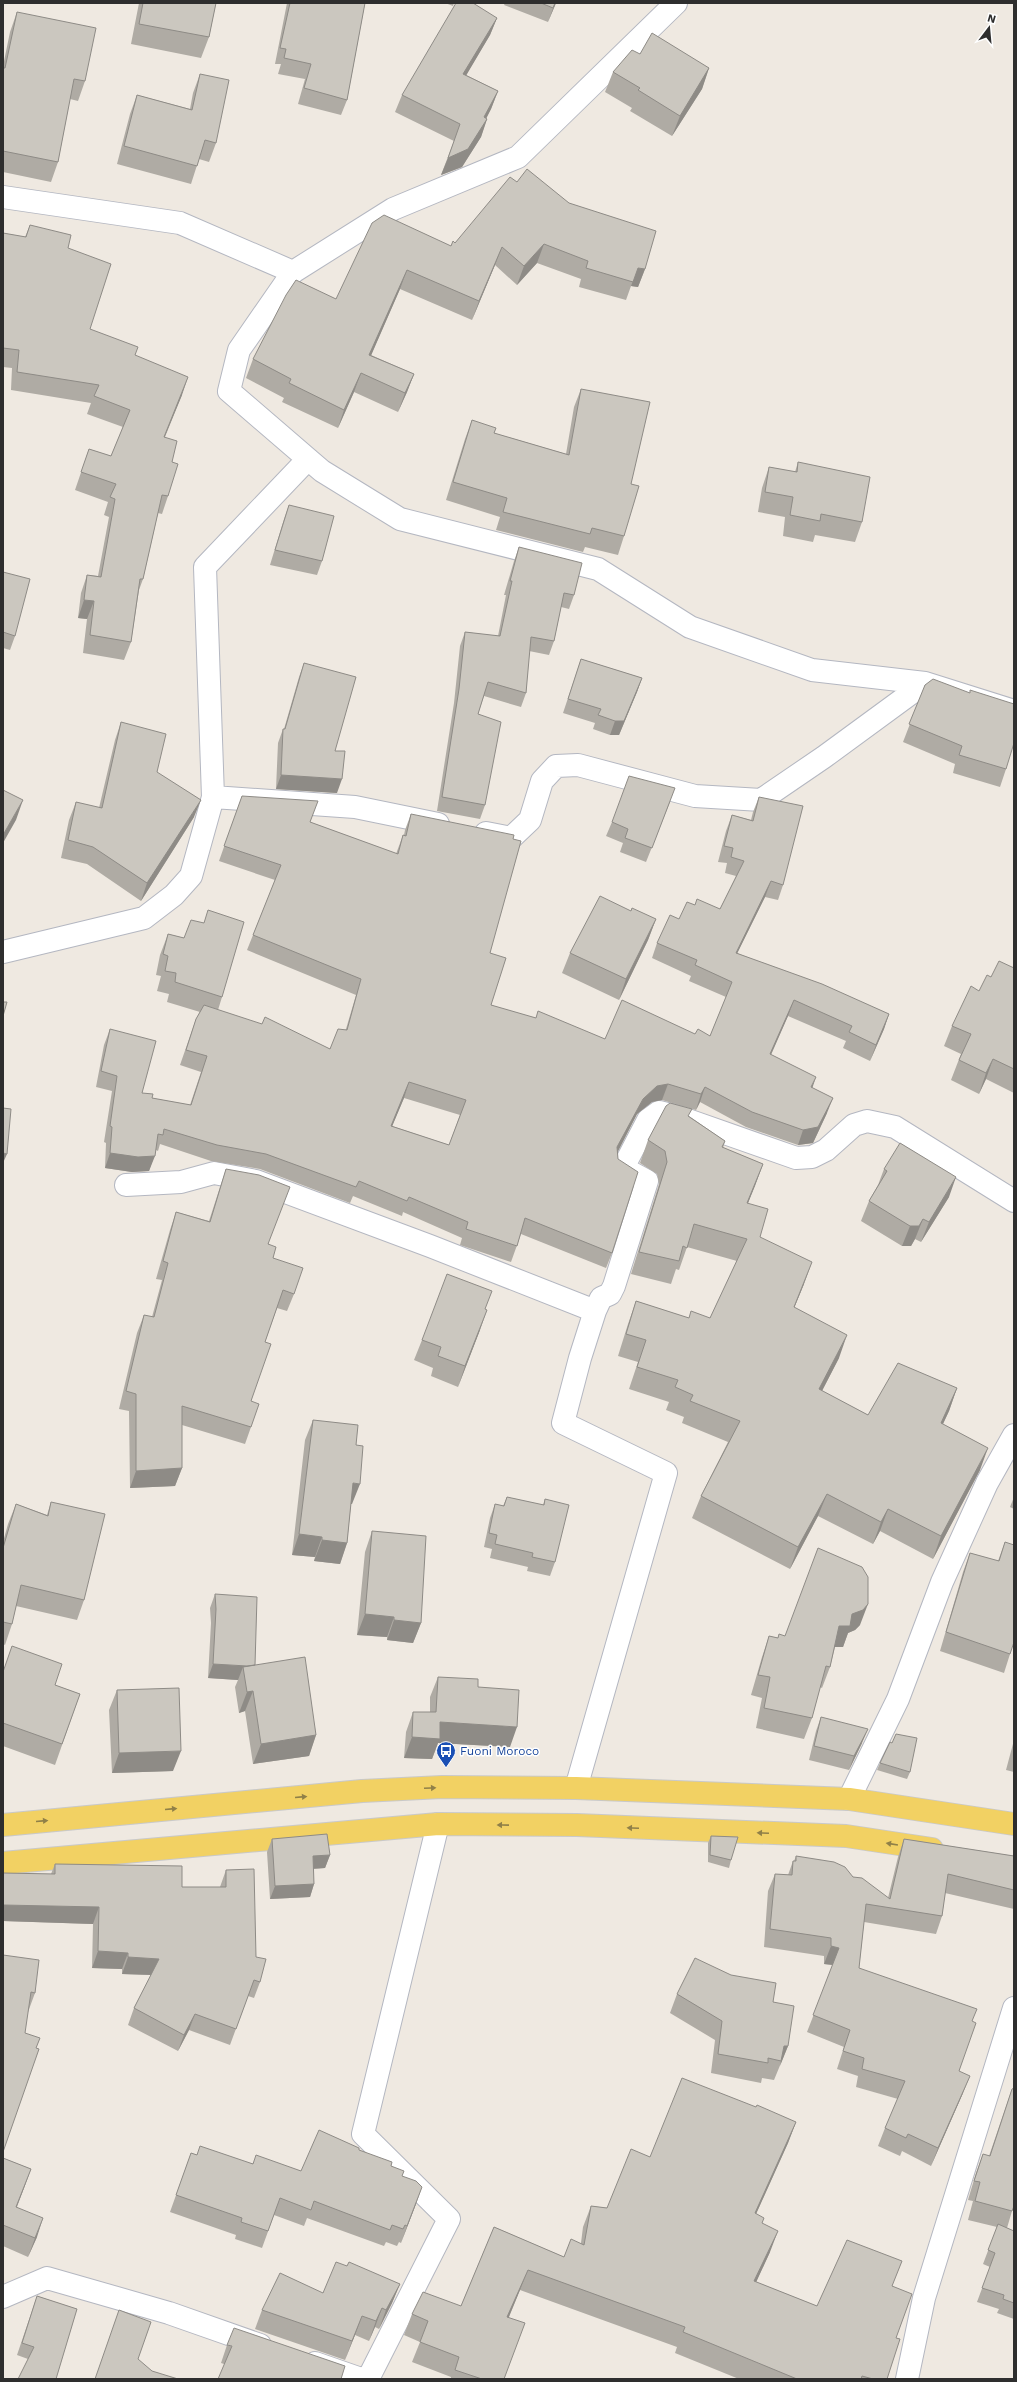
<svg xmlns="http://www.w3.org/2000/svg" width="1017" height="2382" viewBox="0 0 1017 2382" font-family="'Work Sans',sans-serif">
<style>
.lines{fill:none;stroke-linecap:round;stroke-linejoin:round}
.minor-casing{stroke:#b4b7c1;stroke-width:24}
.major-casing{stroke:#c9c9c9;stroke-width:24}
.minor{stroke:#fff;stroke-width:22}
.major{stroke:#f2d163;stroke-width:22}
.wall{fill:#afaba4;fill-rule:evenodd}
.shaded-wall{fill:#8e8b86}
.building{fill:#cbc7bf;stroke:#8e8b86;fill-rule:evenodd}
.oneway{fill:#908048}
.labels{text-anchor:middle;stroke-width:3;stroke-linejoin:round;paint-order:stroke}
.transit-label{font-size:12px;fill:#164399;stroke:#fff;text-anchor:start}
</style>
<rect width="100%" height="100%" fill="#efe9e1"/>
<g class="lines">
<g class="minor-casing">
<path id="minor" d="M3,197L180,223L293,272
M308,459L322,471L400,519L598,569L690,627L812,670L925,683
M213,797L355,807L438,824
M486,833L511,838L530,820L542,781L556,766L578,765L695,796L761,800L824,757L925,683L1014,711
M3,952L144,918L174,895L191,876L213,797L205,567L308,459L229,391L239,350L293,272L393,209L518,157L676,3
M126,1185L181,1182L214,1173L256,1181L430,1246L595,1311L601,1298L610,1294L614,1286L647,1181L623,1168L648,1120L659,1112L679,1117L796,1158L812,1157L826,1150L854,1125L867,1121L895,1127L1014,1201
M576,1788L666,1473L563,1423L580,1358L595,1311
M849,1799L898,1699L942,1582L987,1483L1014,1435
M3,2297L47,2278L169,2313L260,2345
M315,2363L361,2379
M368,2379L449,2219L363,2134L438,1824
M907,2379L924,2298L1014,2008"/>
</g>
<g class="major-casing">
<path id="major" d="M3,1825L362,1791L442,1787L576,1788L849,1799L1014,1824
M3,1863L438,1824L577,1825L846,1836L932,1849"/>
</g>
<use href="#minor" class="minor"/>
<use href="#major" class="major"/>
</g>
<path class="wall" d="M139,3H216L209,37L201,58L131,44Z
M287,3H365L347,100L341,115L298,104L305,79L278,74L281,64H275Z
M445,3H454L453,6Z
M505,3H556L548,22L504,5Z
M17,12L85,81L78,101L70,99L58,162L51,182L3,172V66L10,32Z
M497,18L490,35L466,75L498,91L491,109L486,119H487L481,137L462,167L441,175L454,141L395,112L402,95Z
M640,54L709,68L702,89L672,136L630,111L632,108L605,92L613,72Z
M200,74L216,143L209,162L199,159L191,184L117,164L130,114L137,95L190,109L193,93Z
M517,182L645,269L638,287L631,286L626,300L579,287L581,279L537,263L517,285L495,265L472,320L400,289L371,355L414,374L407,392L398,412L354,392L338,428L282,402L284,398L246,378L253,359L336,299L451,246L455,243Z
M30,225L68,248L90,329L135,355L182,395L165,437L172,462L168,496L162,514L158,513L143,579L139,590L131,642L124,660L83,653L87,619L78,618L81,593L87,575L98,576L109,517L104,515L108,502L75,490L89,449L111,456L123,427L87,414L91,403L11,390L12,368L3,367V233L25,237Z
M581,389L631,484L624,536L618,555L585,547L583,552L496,530L500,517L446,500L465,439L472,420L494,433L566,454L574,407Z
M798,462L862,522L855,542L815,535L813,542L783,536L785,517L758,512L762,488L769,467L795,472Z
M289,505L322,561L317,575L270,565L284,519Z
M519,547L574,595L569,609L561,607L554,641L549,655L529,651L526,693L521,707L484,696L478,714L485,805L480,819L437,811L454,703L460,646L465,632L498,636L506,595H504L514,561Z
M3,572L15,636L10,650L3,648Z
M581,659L642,678L637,692L619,735H610L593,729L595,723L563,713Z
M304,663L335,751L337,793L276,789L278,743L283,729H284L299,677Z
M925,685L1006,769L1000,787L953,773L955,764L903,742Z
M121,722L157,772L194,817L141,901L87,864L61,858L69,820L76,802L99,808L115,740Z
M242,796L310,822L396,854L403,835H404L405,830L411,814L490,953L491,1005L605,1039L695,1034L710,1036L726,997L689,981L691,976L652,958L657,943L679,919L695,905L720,909L736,876L725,873L727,863L718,862L726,831L732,815L751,820L753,812L759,797L783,885L778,900L765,897L737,953L889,1014L884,1029L870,1061L843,1048L846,1041L788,1016L771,1055L812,1088L827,1113L813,1143L798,1145L746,1127L700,1102L696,1110L662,1100L652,1102L637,1114L618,1151L612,1253L606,1268L521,1234L511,1262L460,1245L462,1238L403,1212L402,1216L353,1196L350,1203L260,1169L211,1161L160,1144L158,1151L156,1150L149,1171L132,1172L105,1168L106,1143L104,1142L112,1091L96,1087L104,1045L110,1029L142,1093L152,1098L190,1105L201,1072L180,1065L196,1019L200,1012L167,1002L169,994L157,991L161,976L156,975L160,955L168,934L184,938L204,923L222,997L218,1010L330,1049L346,1029L356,995L247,950L275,880L219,861ZM404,1098L460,1115L449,1145L392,1126Z
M670,802L646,862L620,852L623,843L606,836L612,822Z
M631,911L656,919L648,940L619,1000L562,973L570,953Z
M1014,968V1093L986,1079L979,1094L951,1080L961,1054L944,1046L952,1026L979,991L991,977Z
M689,1116L725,1141L723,1148L763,1164L748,1203L760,1237L804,1284L794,1308L839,1358L822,1391L868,1415L957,1388L949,1411L943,1424L980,1470L933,1559L880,1531L873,1544L818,1516L790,1569L692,1518L701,1496L728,1442L682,1423L684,1417L666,1410L669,1402L629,1389L638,1362L618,1356L628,1324L636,1301L688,1318H710L737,1261L687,1247L679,1270L676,1269L671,1284L631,1274L659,1184L657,1174L640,1163L648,1140Z
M226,1169L269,1244L273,1258L294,1294L287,1311L277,1308L265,1342L251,1401V1427L245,1444L182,1425V1468L175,1486L130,1488L129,1411L119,1409L137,1333L144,1315L152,1317L162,1280L156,1279L170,1230L176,1212L209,1221L220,1187Z
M884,1169L949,1197L921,1242L915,1239L911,1246H902L861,1221L869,1201L878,1185Z
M480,1330L458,1387L431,1376L433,1368L414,1360L422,1340Z
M313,1420L356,1445L352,1504H351L347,1543L340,1564L314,1561L315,1557L292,1555L305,1440Z
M507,1497L543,1505L545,1499L555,1562L550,1576L527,1571L528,1567L490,1558L492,1549L484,1547L490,1518L495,1504L503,1506Z
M1014,1497V1509L1010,1507Z
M51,1502L84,1600L77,1620L16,1606L12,1624L5,1645L3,1644V1542L8,1524L16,1504L47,1515Z
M372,1531L421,1623L413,1643L387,1640V1637L357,1635L365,1552Z
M1005,1542L1010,1654L1004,1673L940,1651L963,1572L970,1553L998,1561Z
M215,1594L255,1665L316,1735L309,1756L253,1764L245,1711L239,1713L235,1687L238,1680L208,1678L211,1623L210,1608Z
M860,1625L855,1630L848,1633L843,1647H835L830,1667L822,1688L820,1687L812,1718L804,1739L756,1728L762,1698L751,1695L762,1657L769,1636L778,1638L785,1636Z
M3,1672L55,1685L80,1694L55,1765L3,1746Z
M438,1677L478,1687L510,1747L438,1743L432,1759L404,1758L406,1732L413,1712H430V1697Z
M117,1690L173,1771L112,1773L109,1710Z
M821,1717L862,1743L849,1770L809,1760L816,1731Z
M1014,1740V1772L1006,1770Z
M880,1763L910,1772L907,1779L877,1770Z
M711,1836L731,1860L729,1868L708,1862V1843Z
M272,1839L330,1855L325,1868L313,1869L314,1884L310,1897L270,1899L267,1852Z
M904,1839L1014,1856V1909L945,1893L942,1916L936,1934L864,1922L859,1968L972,2021L959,2071L963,2093L931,2166L902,2151L900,2156L878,2146L885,2128L898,2099L856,2087L858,2076L837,2069L844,2047L807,2032L833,1965L824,1964V1956L764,1947L768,1891L775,1874L788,1875L793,1861H794L796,1856L853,1877L888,1898L898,1857Z
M55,1864L182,1887H220L226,1870L256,1957L260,1982L254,1998L248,1996L230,2045L189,2030L178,2051L128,2025L134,2008L151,1975L122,1974V1969L92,1968L93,1924L3,1921V1873L51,1874Z
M3,1955L35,1993L28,2012Z
M677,1994L773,2002L788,2046L774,2080L762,2078L761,2083L711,2073L715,2040L670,2013Z
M1012,2089V2211L1007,2228L1014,2231V2319L997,2313L999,2309L977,2302L990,2267L983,2264L997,2227L968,2220L973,2201L968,2200L976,2173L983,2154L989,2156Z
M756,2107L796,2122L788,2143L756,2214L762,2223L770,2252L756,2282L817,2306L893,2286L896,2338L887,2379H739L675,2353L677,2347L520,2290L509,2317L504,2379H451V2377L412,2362L420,2342L404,2335L412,2314L461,2306L494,2227L564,2257L581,2243L583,2227L591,2206L607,2208L650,2157Z
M359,2150L391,2166L402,2176L416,2204L401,2243L399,2242L397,2246L386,2242L384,2246L307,2218L304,2226L274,2215L262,2248L235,2239L236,2235L170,2212L191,2153L197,2155L301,2171Z
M3,2158L31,2169L17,2207L37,2237L28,2257L3,2246Z
M347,2266L400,2284L392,2303L379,2329L375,2327L369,2341L355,2335L345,2360L255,2329L262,2310L323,2293Z
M37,2296L77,2309L28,2359L17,2355Z
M227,2345L341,2379L224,2364L221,2363Z"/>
<path class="shaded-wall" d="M555,3H556L548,22Z
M497,18L490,35L457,91L463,74Z
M709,68L702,89L672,136L680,116Z
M498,91L491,109L479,132L487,119L481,137L462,167L441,175L448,158L484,117Z
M544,244L537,263L517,285L524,266Z
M502,247L495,265L472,320L479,301Z
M638,268L645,269L638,287L631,286Z
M407,270L400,289L363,374L369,355Z
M361,373L354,392L338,428L344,410Z
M414,374L407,392L398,412L405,393Z
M188,377L182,395L157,455L164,437Z
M84,600L94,601L87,619L78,618Z
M642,678L637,692L619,735H610L615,721Z
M281,775L342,779L337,793L276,789Z
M23,800L16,820L3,843V835Z
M201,800L194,817L141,901L147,883Z
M771,881L765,897L730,968L736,953Z
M656,919L648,940L619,1000L626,979Z
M794,1000L788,1016L764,1070L770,1054Z
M889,1014L884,1029L870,1061L876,1045Z
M993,1059L986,1079L979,1094L986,1073Z
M816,1077L811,1092V1087Z
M409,1082L404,1098L386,1141L391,1126Z
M668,1084L662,1100L652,1102L637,1114L612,1163L617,1147L643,1099L657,1086Z
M705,1087L700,1102L696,1110L701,1094Z
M833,1098L827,1113L813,1143L798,1145L803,1130Z
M3,1153L7,1154L3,1163Z
M110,1153L155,1156L149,1171L132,1172L105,1168Z
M763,1164L755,1186L739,1225L747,1203Z
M956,1177L949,1197L921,1242L929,1222Z
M923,1219L915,1239L911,1246H902L910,1226Z
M812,1262L804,1284L785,1330L794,1307Z
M487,1310L480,1330L458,1387L465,1366Z
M847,1335L839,1358L811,1412L819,1389Z
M957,1388L949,1411L933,1445L941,1423Z
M988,1448L980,1470L933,1559L941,1536Z
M182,1468L175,1486L130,1488L136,1471Z
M353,1483L360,1484L352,1504L346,1503Z
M827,1494L818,1516L790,1569L798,1547Z
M888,1509L880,1531L873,1544L881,1522Z
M299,1534L322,1537L315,1557L292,1555Z
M322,1540L347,1543L340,1564L314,1561Z
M868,1604L860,1625L855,1630L848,1633L843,1647H832L839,1626L852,1614Z
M365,1614L394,1617L387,1637L357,1635Z
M394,1620L421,1623L413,1643L387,1640Z
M213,1664L255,1667H243L238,1680L208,1678Z
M253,1691L245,1711L239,1713L247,1692Z
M440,1722L517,1727L510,1747L438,1743L432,1759L404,1758L412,1737Z
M868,1729L862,1743L849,1770L854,1756Z
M316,1735L309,1756L253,1764L261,1744Z
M181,1751L173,1771L112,1773L119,1753Z
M330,1855L325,1868L308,1869L313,1856Z
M314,1884L310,1897L270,1899L275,1886Z
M3,1905L99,1907L93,1924L3,1921Z
M831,1946L839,1948L833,1965L824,1964Z
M98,1951L128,1953L122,1969L92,1968Z
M128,1957L159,1959L153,1975L122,1974Z
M195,2014L189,2030L178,2051L184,2035Z
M784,2046H788L780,2066Z
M970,2076L963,2093L931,2166L938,2148Z
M796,2122L788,2143L747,2234L755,2213Z
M31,2169L24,2188L9,2226L16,2207Z
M422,2187L416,2204L401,2243L407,2226Z
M43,2218L37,2237L28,2257L35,2238Z
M778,2231L770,2252L747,2302L754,2281Z
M528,2270L520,2290L500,2338L507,2317Z
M400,2284L392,2303L379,2329L386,2310Z
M382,2308L375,2327L369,2341L376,2321Z
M362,2316L355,2335L345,2360L352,2341Z"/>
<path class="building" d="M143,3H216L209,37L139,24Z
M290,3H365L347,100L304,88L311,64L284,58L286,49L280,48Z
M456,3H473L497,18L463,74L498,91L484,117L487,119L468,149L448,158L460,124L402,95Z
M541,3H555L553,8Z
M17,12L96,28L85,81L74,79L58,162L3,151V68H5Z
M652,33L709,68L680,116L638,90L640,88L613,72L632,50L640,54Z
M200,74L229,80L216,143L205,140L197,166L124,146L137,95L192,110Z
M527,169L569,203L656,231L645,269L638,268L633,282L586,268L588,261L544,244L524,266L502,247L479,301L407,270L369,355L414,374L405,393L361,373L344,410L289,383L291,379L253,359L286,295L296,280L336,299L372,223L384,215L451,246L453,241L455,243L510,177L517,182Z
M30,225L71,235L68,248L111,264L90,329L138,347L135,355L188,377L164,437L177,441L172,462L178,464L168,496L162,495L143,579H140L131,642L90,635L94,601L84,600L87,575L101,577L115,499L110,497L116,484L81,472L89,449L111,456L130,410L94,396L99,385L17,372L19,350L3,348V233L26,237Z
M581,389L650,402L631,484L639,486L624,536L592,528L590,534L503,512L507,498L453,482L472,420L496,428L494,433L569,455Z
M798,462L870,477L862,522L821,514L820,521L790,515L793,497L765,492L769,467L797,472Z
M289,505L334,516L322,561L275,550Z
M519,547L582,563L574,595L564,593L554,641L531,637L526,693L488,682L478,714L501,722L485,805L442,797L459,689L465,632L500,636L512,581H510Z
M3,572L30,579L15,636L3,632Z
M581,659L642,678L624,721H615L598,715L601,709L568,699Z
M304,663L356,677L335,751H345L342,779L281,775L283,729H285Z
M933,679L970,693V690L1014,704V743L1006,769L959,755L962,746L909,724L925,685Z
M121,722L166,734L157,772L201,800L147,883L93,847L68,840L76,802L102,808Z
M629,776L675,788L652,848L625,838L628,829L612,822Z
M3,790L23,800L3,835Z
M242,796L318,801L310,822L398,854L403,835L406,836L411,814L514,835L513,839L521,841L490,953L506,958L491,1005L536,1018L538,1011L605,1039L622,1000L695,1034L698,1029L710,1036L732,982L695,965L697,960L657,943L670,915L679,919L687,902L695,905L697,899L720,909L744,861L731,857L733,848L724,846L732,815L753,821L759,797L803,806L783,885L771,881L736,953L822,984L889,1014L876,1045L849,1032L852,1026L794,1000L770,1054L816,1077L811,1087L833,1098L818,1127L803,1130L752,1112L705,1087L701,1094L668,1084L657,1086L643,1099L617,1147L618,1159L638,1172L612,1253L525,1218L517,1246L466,1229L468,1222L409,1197L407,1201L359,1181L356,1187L266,1154L217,1145L164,1129L163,1135L158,1134L155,1156L138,1157L110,1153L112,1127L110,1126L117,1076L101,1071L110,1029L156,1041L142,1093L153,1094L152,1098L191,1105L207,1056L186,1050L196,1019L204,1005L262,1024L265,1017L330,1049L338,1029L347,1030L361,979L253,935L281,865L224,846ZM409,1082L466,1100L449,1145L391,1126Z
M600,896L631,911L632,908L656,919L626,979L570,953Z
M208,910L244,922L222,997L175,982L176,973L165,971L168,956L163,954L168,934L184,938L191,920L204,923Z
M999,961L1014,968V1069L993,1059L986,1073L959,1060L971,1034L952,1026L971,986L979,991L987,975L991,977Z
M3,1002H7L3,1016Z
M670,1103L692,1109L688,1116L725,1141L722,1147L763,1164L747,1203L768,1209L760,1237L812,1262L794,1307L847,1335L819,1389L868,1415L898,1363L957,1388L941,1423L988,1448L941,1536L888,1509L881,1522L827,1494L798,1547L701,1496L740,1421L690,1401L693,1395L675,1387L678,1380L637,1367L646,1340L626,1334L636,1301L689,1318L691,1311L710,1318L747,1239L694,1224L687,1248L683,1246L679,1261L639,1252L667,1162L665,1151L648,1140L666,1106Z
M3,1108L11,1109L7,1154L3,1153Z
M900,1143L956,1177L929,1222L923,1219L919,1226H910L869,1201L887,1171L884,1169Z
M226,1169L259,1175L290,1187L268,1244L276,1247L273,1258L303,1268L294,1294L283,1290L265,1342L271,1344L251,1401L259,1404L251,1427L182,1406V1468L136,1471V1394L126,1391L144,1315L154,1317L168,1263L163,1261L176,1212L210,1222Z
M447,1274L492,1291L485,1309L487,1310L465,1366L438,1356L441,1347L422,1340Z
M313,1420L358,1425L356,1445L363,1446L360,1484L353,1483L347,1543L322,1540V1537L299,1534Z
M507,1497L544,1505L545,1499L569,1505L555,1562L532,1557L533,1553L495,1544L497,1535L489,1533L495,1504L504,1506Z
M51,1502L105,1514L84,1600L21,1585L12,1624L3,1622V1548L16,1504L48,1516Z
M372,1531L426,1536L421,1623L394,1620V1617L365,1614Z
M1005,1542L1014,1545V1642L1010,1654L946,1632L970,1553L999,1561Z
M818,1548L862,1567L868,1577V1604L863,1610L852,1614L850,1626H839L830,1667L826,1666L812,1718L764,1708L770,1677L758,1675L769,1636L778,1638L779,1634L785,1636Z
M215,1594L257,1597L255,1665L247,1666L213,1664L216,1609Z
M12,1646L62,1664L55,1685L80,1694L62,1744L3,1723V1672Z
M305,1657L316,1735L261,1744L253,1691L247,1692L243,1667Z
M438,1677L478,1679V1687L519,1690L517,1727L440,1722V1739L412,1737L413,1712H436Z
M179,1688L181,1751L119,1753L117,1690Z
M821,1717L868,1729L854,1756L814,1746Z
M896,1734L917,1738L910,1772L880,1763L890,1742L892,1743Z
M327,1834L330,1855L313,1856L314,1884L275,1886L272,1839Z
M711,1836L738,1837L731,1860L710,1855Z
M904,1839L1014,1856V1890L948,1874L942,1916L866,1904L859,1968L977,2009L972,2021L976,2023L959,2071L970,2076L938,2148L908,2134L906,2138L885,2128L905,2081L862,2069L864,2058L843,2051L850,2030L813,2015L839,1948L831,1946V1938L770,1929L775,1874L792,1875L793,1861H796V1856L834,1862L845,1867L853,1877L862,1878L890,1899Z
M55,1864L182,1866V1887H226V1870L254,1869L256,1957L266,1959L260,1982L254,1980L236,2029L195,2014L184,2035L134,2008L159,1959L128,1957V1953L98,1951L99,1907L3,1905V1873L55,1874Z
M3,1955L39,1960L35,1993L31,1992L25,2033L40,2038L36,2048L39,2049L3,2152Z
M695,1958L731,1975L776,1983L773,2002L794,2006L788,2046H784L781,2061L768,2058V2063L718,2054L722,2021L677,1994Z
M682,2078L756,2107L757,2105L796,2122L755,2213L764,2218L762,2223L778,2231L754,2281L817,2306L847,2240L902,2261L892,2286L912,2294L896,2338L900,2339L887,2379H873L862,2376L861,2379H797L683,2332L685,2327L528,2270L507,2317L525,2323L504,2379H482L455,2370L459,2357L420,2342L428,2321L412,2314L423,2292L461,2306L494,2227L564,2257L571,2239L584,2245L591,2206L607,2208L631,2149L650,2157Z
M1014,2088V2206L1012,2211L975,2201L980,2182L974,2181L983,2154L990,2156L1012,2089Z
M319,2130L359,2148V2150L392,2162L391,2166L404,2171L402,2176L416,2181L422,2187L407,2226L405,2225L403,2229L392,2225L390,2230L314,2201L311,2210L280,2198L268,2231L241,2222L242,2218L176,2195L191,2153L197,2155L200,2146L253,2164L256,2155L301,2171Z
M3,2158L31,2169L16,2207L43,2218L35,2238L3,2225Z
M998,2224L1014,2231V2303L1003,2299L1004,2295L982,2288L995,2253L988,2250Z
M336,2262L347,2266L349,2262L400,2284L386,2310L382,2308L376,2321L362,2316L352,2341L262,2310L280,2273L323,2293Z
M37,2296L77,2309L56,2379H18L34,2347L22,2343Z
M119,2310L151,2322L138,2359L152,2371L178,2379H95Z
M234,2328L345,2366L341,2379H218L232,2346L227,2345Z"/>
<defs><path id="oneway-solid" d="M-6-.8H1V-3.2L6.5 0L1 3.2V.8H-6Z"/></defs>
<g class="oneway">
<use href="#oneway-solid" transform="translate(430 1788) rotate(-3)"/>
<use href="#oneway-solid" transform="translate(301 1797) rotate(-5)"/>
<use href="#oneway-solid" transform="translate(171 1809) rotate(-5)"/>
<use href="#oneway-solid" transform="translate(42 1821) rotate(-5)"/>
<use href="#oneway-solid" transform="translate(503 1825) rotate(-179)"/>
<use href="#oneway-solid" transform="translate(633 1828) rotate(-178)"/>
<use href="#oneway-solid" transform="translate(763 1833) rotate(-178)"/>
<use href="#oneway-solid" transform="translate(892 1844) rotate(-171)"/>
</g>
<defs>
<g id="bus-pin" transform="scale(1)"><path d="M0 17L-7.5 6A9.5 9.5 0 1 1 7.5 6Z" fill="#1a4fb4" stroke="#fff"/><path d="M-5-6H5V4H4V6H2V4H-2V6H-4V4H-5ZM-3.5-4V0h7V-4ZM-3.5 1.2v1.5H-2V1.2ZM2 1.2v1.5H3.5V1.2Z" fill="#fff"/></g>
</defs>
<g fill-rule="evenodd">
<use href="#bus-pin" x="446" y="1751"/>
</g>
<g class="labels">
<g class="transit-label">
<text x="460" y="1755">Fuoni Moroco</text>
</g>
</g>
<rect width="1017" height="2382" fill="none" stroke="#2e2e2e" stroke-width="8"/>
<g transform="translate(989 28) rotate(16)" stroke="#ffffff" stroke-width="3" paint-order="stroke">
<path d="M0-3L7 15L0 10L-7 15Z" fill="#2e2e2e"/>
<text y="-6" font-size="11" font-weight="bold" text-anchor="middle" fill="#2e2e2e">N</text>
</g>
</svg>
